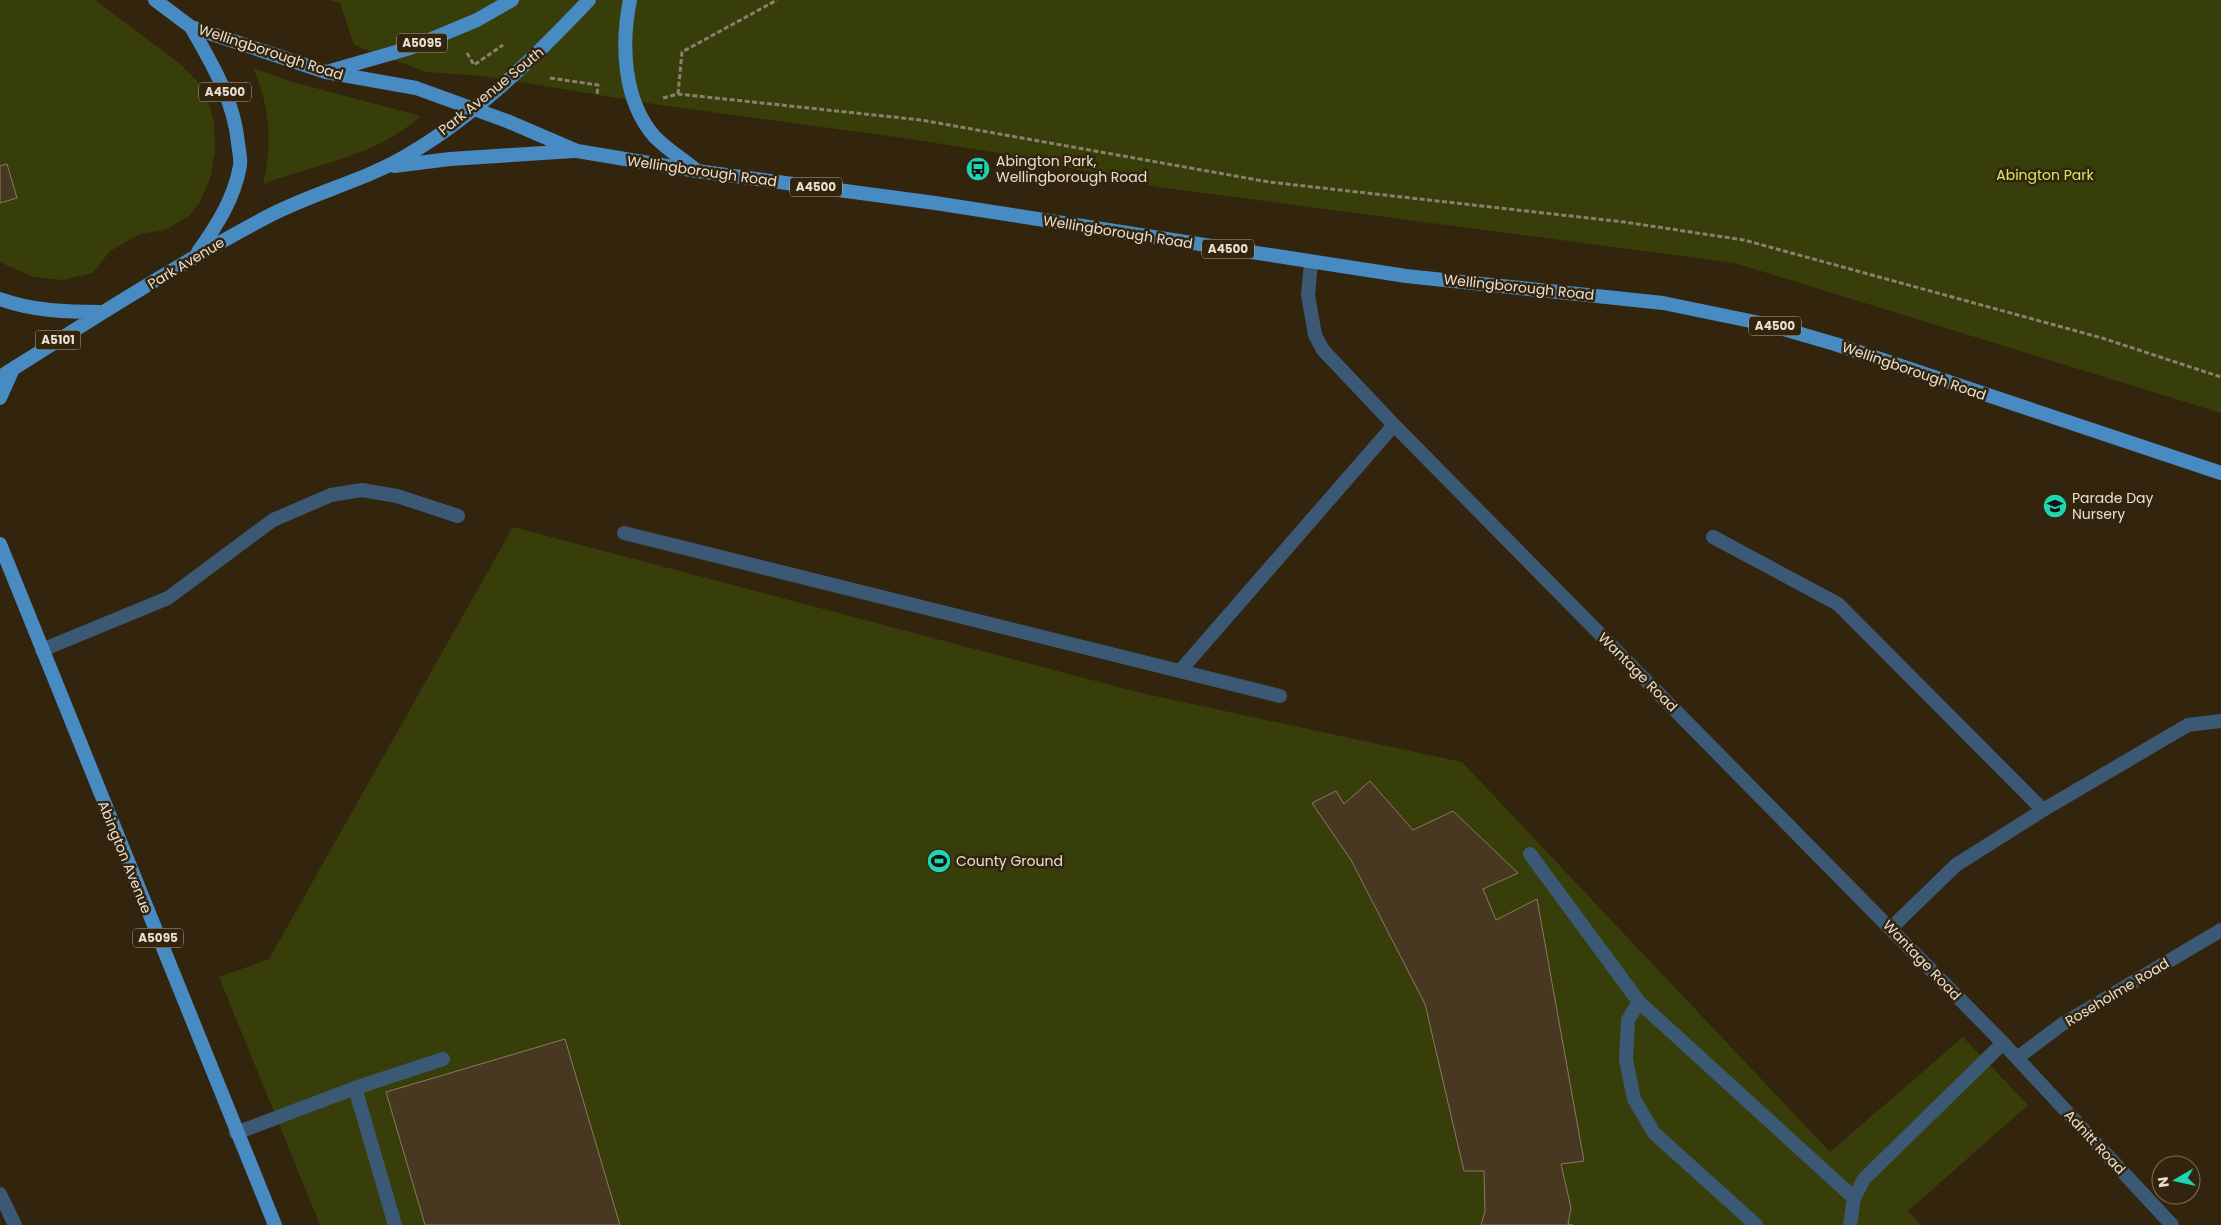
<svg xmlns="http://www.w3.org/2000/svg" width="2221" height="1225" viewBox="0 0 2221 1225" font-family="Poppins,sans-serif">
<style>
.green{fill:#373e0a}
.building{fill:#483822;stroke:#8b7961}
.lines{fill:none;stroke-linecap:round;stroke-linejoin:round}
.path{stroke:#8c7f6c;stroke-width:3;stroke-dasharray:5 2.5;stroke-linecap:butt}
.service{stroke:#3b5975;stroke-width:14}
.minor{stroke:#3b5975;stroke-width:14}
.primary{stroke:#488ac2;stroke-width:14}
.labels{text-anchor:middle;stroke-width:5;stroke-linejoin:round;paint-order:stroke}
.shield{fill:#33240d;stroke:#b2a796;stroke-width:1}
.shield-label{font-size:12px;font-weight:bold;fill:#e9dfd1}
.street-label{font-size:14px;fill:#e9dfd1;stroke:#33240d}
.poi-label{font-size:14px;fill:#e9dfd1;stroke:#33240d;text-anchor:start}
.park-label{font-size:14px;fill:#d4ea66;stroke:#33240d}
</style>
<rect width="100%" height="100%" fill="#33240d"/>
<path class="green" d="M0,0H95L179,63L197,81L208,99L214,123L215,152L210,179L199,204L189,216L165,230L140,234L110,251L93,273L62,280L33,277L0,262Z
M328,0H2221V413L1735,263L1158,187L1011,155L910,139L660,105L483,76L426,72L354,45L340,3Z
M253,68L289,81L421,116C373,158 321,162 263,184C273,143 270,107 253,68Z
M513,527L1141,693L1462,762L1830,1152L1963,1037L2028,1105L1908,1211L1921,1225H320L219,977L269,959Z"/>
<path class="building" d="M7,164L17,198L0,203V166Z
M1370,781L1413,830L1453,811L1518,873L1483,889L1496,920L1537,899L1584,1161L1561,1164L1571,1208L1568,1224L1573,1225H1481L1485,1211L1484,1171H1464L1425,1004L1351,860L1312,803L1336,791L1344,804Z
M565,1039L620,1225H425L386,1092Z"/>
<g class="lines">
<path class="path" d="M467,53L474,65L503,45
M550,78L598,85L597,96
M678,94L682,52L777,0
M663,98L678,94L921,120L1269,182L1624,222L1744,240L2102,338L2221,377"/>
<path class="service" d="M624,533L1280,696
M1713,537L1838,604L2043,810
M42,650L168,598L273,520L331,495L362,490L397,496L458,516
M1180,671L1394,425
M1530,854L1639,1002L1854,1198
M1891,928L1956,865L2043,810L2188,725L2221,721
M1639,1002L1628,1020L1626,1060L1634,1099L1654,1133L1756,1225
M355,1088L395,1225
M236,1133L355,1088L443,1059
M0,1194L15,1225
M1850,1225L1854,1198L1864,1179L2003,1043"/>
<path class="minor" d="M1311,262L1308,295L1315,335L1323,350L1394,425L2003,1043L2172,1225
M2017,1058L2061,1025L2221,930"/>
<path class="primary" d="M155,0L191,27L326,72L416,88L507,121L577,151L697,171L935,203L1406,276L1663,303L1770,325L1835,344L2221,473
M630,0C621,44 623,100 654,136C666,149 683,159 696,170
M191,27C212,64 234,100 238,143C239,151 241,159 240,166C234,199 217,225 198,252
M330,71L410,48L477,20L512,0
M394,166L450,159L574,151
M0,299C33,311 67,312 101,312
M0,377C87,322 173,267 263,219C310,193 366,181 411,153C478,113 536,56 589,0
M0,398L13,369
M0,544L275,1225"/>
</g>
<defs>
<g id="bus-disc" transform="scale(1.25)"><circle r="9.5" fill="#1fd5b0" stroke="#33240d"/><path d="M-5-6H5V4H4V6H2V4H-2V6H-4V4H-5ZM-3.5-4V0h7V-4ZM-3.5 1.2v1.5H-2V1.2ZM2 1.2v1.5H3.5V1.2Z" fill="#111"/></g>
<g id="school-disc" transform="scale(1.25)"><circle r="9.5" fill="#1fd5b0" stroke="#33240d"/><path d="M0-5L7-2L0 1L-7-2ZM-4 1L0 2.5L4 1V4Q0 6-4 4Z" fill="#111"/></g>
<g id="stadium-disc" transform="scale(1.25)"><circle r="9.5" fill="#1fd5b0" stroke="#33240d"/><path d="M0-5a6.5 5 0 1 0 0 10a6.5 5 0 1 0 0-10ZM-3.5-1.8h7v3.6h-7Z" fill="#111"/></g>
</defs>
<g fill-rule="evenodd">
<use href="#bus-disc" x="978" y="169"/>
<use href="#school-disc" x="2055" y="506"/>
<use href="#stadium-disc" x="939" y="861"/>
</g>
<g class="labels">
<g class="shield">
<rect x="397" y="33.5" width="50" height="19" rx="4"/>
<rect x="199" y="82.5" width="52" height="19" rx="4"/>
<rect x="790" y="177.5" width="52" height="19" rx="4"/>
<rect x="1202" y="239.5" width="52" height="19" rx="4"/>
<rect x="1749" y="316.5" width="52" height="19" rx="4"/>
<rect x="35.5" y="330.5" width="45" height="19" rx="4"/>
<rect x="133" y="928.5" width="50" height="19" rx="4"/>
</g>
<g class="shield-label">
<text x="422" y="47">A5095</text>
<text x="225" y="96">A4500</text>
<text x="816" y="191">A4500</text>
<text x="1228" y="253">A4500</text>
<text x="1775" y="330">A4500</text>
<text x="58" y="344">A5101</text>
<text x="158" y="942">A5095</text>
</g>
<g class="street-label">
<text transform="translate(271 52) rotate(18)" y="5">Wellingborough Road</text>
<text transform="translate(491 91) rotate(-39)" y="5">Park Avenue South</text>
<text transform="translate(702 171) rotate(8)" y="5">Wellingborough Road</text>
<text transform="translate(1118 232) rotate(9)" y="5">Wellingborough Road</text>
<text transform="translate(186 263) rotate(-31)" y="5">Park Avenue</text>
<text transform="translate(1519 287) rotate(6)" y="5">Wellingborough Road</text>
<text transform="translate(1914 371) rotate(19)" y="5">Wellingborough Road</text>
<text transform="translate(1638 672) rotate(45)" y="5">Wantage Road</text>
<text transform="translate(125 857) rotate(68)" y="5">Abington Avenue</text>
<text transform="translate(1922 960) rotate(46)" y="5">Wantage Road</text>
<text transform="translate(2117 992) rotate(-31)" y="5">Roseholme Road</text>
<text transform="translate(2095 1142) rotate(47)" y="5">Adnitt Road</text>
</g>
<g class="poi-label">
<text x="996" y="166">Abington Park,<tspan x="996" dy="16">Wellingborough Road</tspan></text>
<text x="2072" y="503">Parade Day<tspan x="2072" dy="16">Nursery</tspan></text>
<text x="956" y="866">County Ground</text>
</g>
<g class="park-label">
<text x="2045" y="180">Abington Park</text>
</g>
</g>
<g transform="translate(2176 1180) rotate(261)"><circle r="24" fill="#33240d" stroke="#7c6f5b"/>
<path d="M0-4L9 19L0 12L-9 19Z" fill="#1fd5b0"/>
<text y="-8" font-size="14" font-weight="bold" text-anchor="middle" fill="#e9dfd1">N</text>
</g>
</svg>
